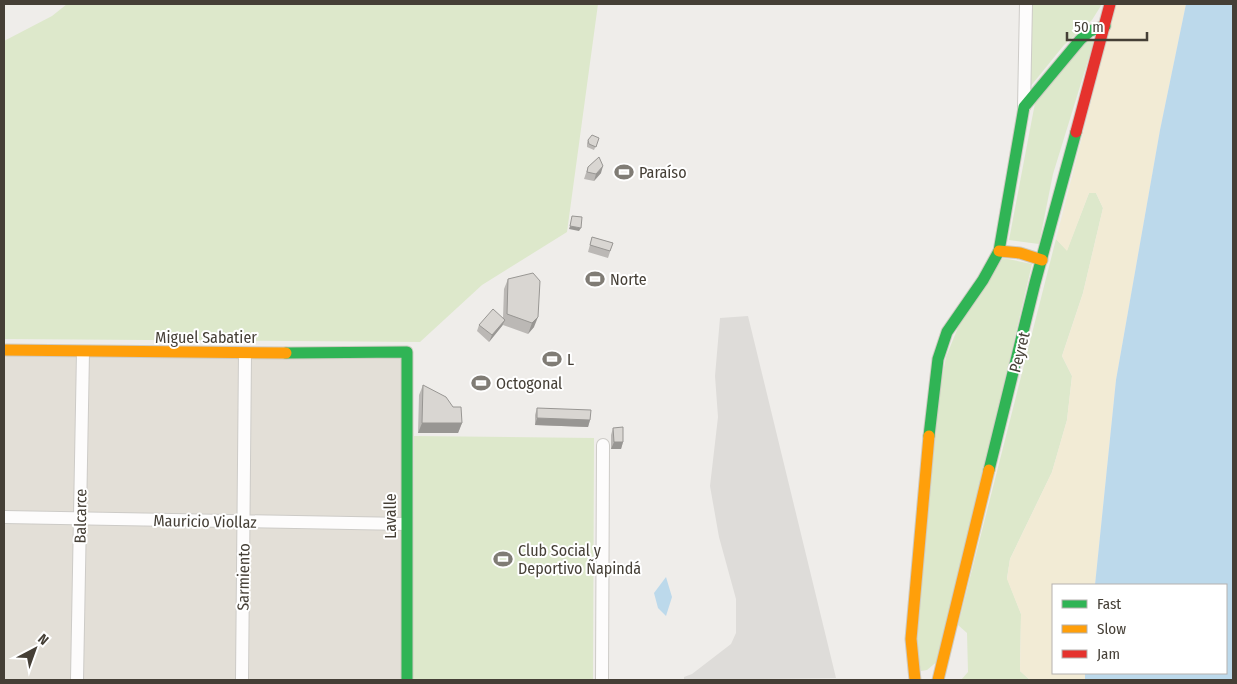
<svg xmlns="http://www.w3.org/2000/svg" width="1237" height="684" viewBox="0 0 1237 684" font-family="'Fira Sans Condensed',sans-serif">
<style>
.residential{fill:#e3dfd7}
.green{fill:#dde8cb}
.sand{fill:#f2ebd5}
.parking{fill:#dedcd9}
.water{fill:#bcd9eb}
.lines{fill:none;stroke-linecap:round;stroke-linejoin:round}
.street-casing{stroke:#cdcbc7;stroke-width:14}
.fast-casing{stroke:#cecac1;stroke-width:13}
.slow-casing{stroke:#cecac1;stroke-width:13}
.jam-casing{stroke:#cecac1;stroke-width:13}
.street{stroke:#fdfcfc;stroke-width:12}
.fast{stroke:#30b455;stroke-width:11}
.slow{stroke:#ff9f0a;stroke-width:11}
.jam{stroke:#e5322d;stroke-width:11}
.wall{fill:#bbb8b5}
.shaded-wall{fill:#989693}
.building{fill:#d9d6d2;stroke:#989693}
.labels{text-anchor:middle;stroke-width:4;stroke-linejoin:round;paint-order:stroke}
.poi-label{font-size:16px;fill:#453f36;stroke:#fff;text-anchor:start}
.street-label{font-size:16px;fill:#453f36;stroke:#fff}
</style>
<rect width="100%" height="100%" fill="#efedea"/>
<path class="residential" d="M4,350L407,352V680H4Z"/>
<path class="green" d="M67,4H598L567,232L482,285L420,342L4,339V41L52,16Z
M1029,4H1102L1092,20L1064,45L1030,87Z
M1087,38L1094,41L1053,174L1039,244L1009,240L1035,103Z
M1089,193H1096L1103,208L1083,293L1062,356L1072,376L1067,420L1052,472L1010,559L1007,578L1021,614L1020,671L1030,680H961L968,672L967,633L958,625L1056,239L1067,250Z
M1003,258L1032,264L939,660L927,670L921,671L916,651L939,393L946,357L959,325Z
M414,436L594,438L593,680H412Z"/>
<path class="sand" d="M1116,4H1186L1160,130L1116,380L1095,585H1053V673H1085V680H1030L1020,671L1021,614L1007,579L1010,559L1052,472L1067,420L1072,376L1062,356L1083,293L1103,208L1096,193H1089L1067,251L1056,239Z"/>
<path class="parking" d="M748,316L836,678L684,680V677L692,674L731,644L736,633V599L719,537L710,486L718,417L715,376L720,318Z"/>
<path class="water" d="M1186,4H1233V680H1085V673H1226V585H1095L1116,380L1160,130Z
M666,577L672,597L666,616L658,608L654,593Z"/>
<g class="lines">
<g class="street-casing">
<path id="street" d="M1024,107L1026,4
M4,517L406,524
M77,680L83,352
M242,680L245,354
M602,680L603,445"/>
</g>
<g class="fast-casing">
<path id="fast" d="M286,353L407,352V680
M929,436L938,359L947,332L983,280L999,251L1024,107L1080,40L1090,31L1105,26
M989,470L1035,283L1076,132"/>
</g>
<g class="slow-casing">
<path id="slow" d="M999,251L1020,253L1042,260
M4,350L286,353
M915,680L911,639L929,436
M938,680L989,470"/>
</g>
<g class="jam-casing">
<path id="jam" d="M1076,132L1110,4"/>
</g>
<use href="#street" class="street"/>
<use href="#fast" class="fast"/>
<use href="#slow" class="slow"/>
<use href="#jam" class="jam"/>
</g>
<path class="wall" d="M599,138L594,150L587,147V143L588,140Z
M588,167L601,173L594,181L584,179Z
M592,237L613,243L608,258L588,252Z
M508,279L534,327L528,334L503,325L502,326L489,342L477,331L479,325L503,318L504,289Z
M423,385L462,423L458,433H418L419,395Z
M537,408L590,420L588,427L535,425V415Z
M613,428L623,442L621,449H611V435Z"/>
<path class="shaded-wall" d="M603,166L601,173L594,181L596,174Z
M570,226L581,228L579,231L569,229Z
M538,317L534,327L528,334L532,323Z
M505,320L502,326L489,342L492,335Z
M537,418L590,420L588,427L535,425Z
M422,423H462L458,433H418Z
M614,442H623L621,449H611Z"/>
<path class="building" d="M592,135L599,138L596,147L589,144L588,140Z
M599,157L603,166L596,174L587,172L588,167Z
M572,216L582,217L581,228L570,226Z
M592,237L613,243L610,251L590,245Z
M533,273L540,281L538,317L532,323L507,314L508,279Z
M493,309L505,320L492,335L479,325Z
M423,385L446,397L453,407H461L462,423H422Z
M537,408L591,410L590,420L537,418Z
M623,427V442H614L613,428Z"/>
<defs>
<g id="stadium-bare" transform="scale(1.5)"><path d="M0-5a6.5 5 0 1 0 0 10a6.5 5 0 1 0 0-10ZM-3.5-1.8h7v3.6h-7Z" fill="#807c75" stroke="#fff" stroke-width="2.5" paint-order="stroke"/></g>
</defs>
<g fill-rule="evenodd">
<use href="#stadium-bare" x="624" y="172"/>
<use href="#stadium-bare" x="595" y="279"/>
<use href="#stadium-bare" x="552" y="359"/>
<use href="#stadium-bare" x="481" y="383"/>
<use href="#stadium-bare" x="503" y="559"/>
</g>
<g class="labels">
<g class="poi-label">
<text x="639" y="178">Paraíso</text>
<text x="610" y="285">Norte</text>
<text x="567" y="365">L</text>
<text x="496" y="389">Octogonal</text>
<text x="518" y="556">Club Social y<tspan x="518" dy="18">Deportivo Ñapindá</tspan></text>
</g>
<g class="street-label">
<text x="206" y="343">Miguel Sabatier</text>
<text transform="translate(1019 352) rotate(-76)" y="6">Peyret</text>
<text transform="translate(80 516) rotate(-89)" y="6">Balcarce</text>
<text transform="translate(390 516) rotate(-90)" y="6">Lavalle</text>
<text transform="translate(205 521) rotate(1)" y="6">Mauricio Viollaz</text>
<text transform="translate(243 577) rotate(-89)" y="6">Sarmiento</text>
</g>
</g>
<rect width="1237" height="684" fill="none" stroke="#453f36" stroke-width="10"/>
<rect x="1052" y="584" width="175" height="90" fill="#ffffff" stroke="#b5b2af"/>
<rect x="1062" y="600" width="25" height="8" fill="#30b455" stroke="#b5b2af"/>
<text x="1097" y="609" font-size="15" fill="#453f36">Fast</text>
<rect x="1062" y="625" width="25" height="8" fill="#ff9f0a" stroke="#b5b2af"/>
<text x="1097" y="634" font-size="15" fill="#453f36">Slow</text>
<rect x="1062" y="650" width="25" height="8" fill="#e5322d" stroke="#b5b2af"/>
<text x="1097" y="659" font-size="15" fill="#453f36">Jam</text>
<g transform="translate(35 649) rotate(41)" stroke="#ffffff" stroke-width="4" paint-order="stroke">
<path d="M0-4L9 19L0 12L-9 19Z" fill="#453f36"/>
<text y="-8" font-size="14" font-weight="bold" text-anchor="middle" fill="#453f36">N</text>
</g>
<path d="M1067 32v8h80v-8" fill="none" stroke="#453f36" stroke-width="2.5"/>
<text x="1074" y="32" font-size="15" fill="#453f36" stroke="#ffffff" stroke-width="4" paint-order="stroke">50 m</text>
</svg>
